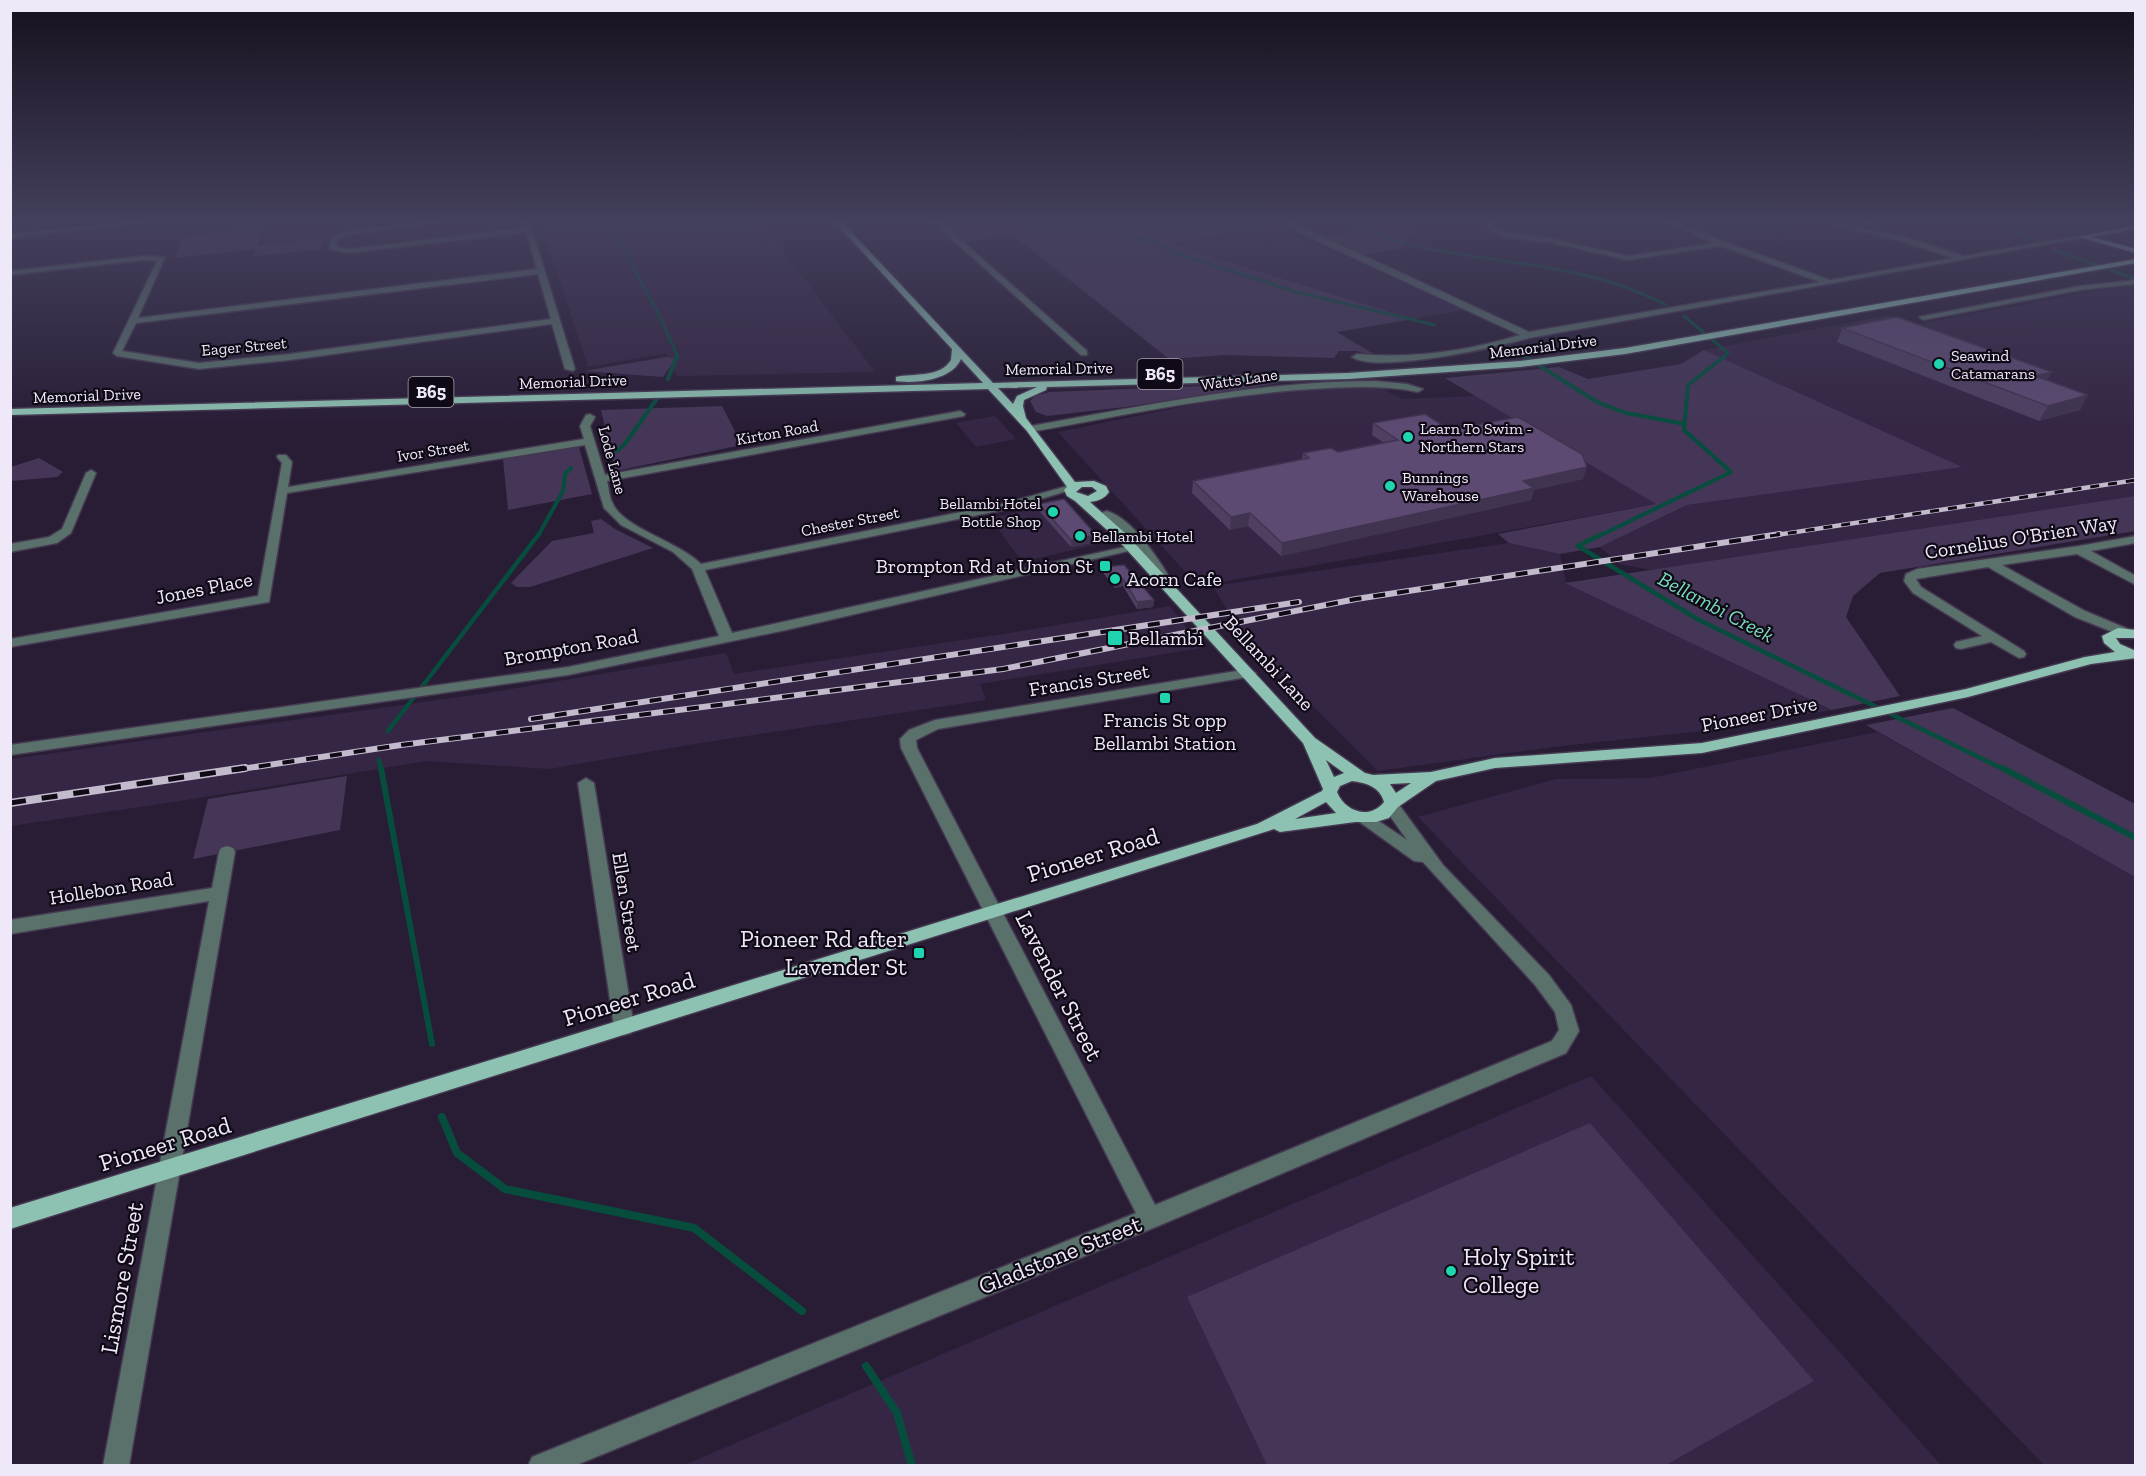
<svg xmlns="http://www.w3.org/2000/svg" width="2146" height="1476" viewBox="0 0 2146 1476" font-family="'Zilla Slab',serif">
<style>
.built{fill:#352645}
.green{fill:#453657}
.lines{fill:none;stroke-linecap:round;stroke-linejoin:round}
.stream-far4{stroke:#074d3e;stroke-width:3}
.stream-far3{stroke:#074d3e;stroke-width:4}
.stream-far2{stroke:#074d3e;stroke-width:4.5}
.stream-far1{stroke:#074d3e;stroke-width:6}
.stream{stroke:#074d3e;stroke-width:8}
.minor-casing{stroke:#453951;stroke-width:3}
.major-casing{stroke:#453951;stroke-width:3}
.minor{fill:#59716a;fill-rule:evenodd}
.major{fill:#8dc1b1;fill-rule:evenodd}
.rail-far2-casing{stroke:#c3bacd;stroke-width:4.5}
.rail-far1-casing{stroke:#c3bacd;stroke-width:6}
.rail-casing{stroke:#c3bacd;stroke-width:8}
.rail-far2{stroke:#0f0a15;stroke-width:3;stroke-dasharray:9;stroke-linecap:butt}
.rail-far1{stroke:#0f0a15;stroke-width:4;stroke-dasharray:12;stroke-linecap:butt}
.rail{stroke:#0f0a15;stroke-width:5;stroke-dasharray:16;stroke-linecap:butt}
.wall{fill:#4f4062}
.shaded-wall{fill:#403450}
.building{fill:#5c4a72;stroke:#403450;stroke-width:1.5}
.poi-dot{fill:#1fd5b0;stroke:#0f0a15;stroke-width:2}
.labels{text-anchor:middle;stroke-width:4.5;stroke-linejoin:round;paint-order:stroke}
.far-street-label{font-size:16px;fill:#efe8f9;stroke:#0f0a15}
.far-poi-label{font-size:16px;fill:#efe8f9;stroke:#0f0a15;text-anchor:start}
.shield{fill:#0f0a15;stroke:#aca5b5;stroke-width:1.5}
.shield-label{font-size:18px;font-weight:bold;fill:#efe8f9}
.street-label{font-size:20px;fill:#efe8f9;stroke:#0f0a15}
.poi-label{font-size:20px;fill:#efe8f9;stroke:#0f0a15;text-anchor:start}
.water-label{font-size:21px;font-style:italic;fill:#7adabf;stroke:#0f0a15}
.near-street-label{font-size:24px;fill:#efe8f9;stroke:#0f0a15}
.near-poi-label{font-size:24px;fill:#efe8f9;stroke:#0f0a15;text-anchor:end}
</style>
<rect width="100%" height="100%" fill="#291d36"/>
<path class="built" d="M540,220H760L875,372L677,376L666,353L588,367Z
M1277,224L1293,234L1463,310L1413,319L1168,242Z
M2135,286V496L1652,570L1619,564L1600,547L1687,505L1961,467L1704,350L1890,315L1918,324L2099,290Z
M1378,387L1403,399L1476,396L1657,504L1198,586L1058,432L1200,403L1290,390Z
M995,416L1016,439L976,447L956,423Z
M1066,503L1102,543L1022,562L990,518Z
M1509,543L1560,554L1566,583L1832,710L1711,730L1561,746L1378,771L1241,634L1213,586Z
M1170,606L1202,648L980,684L986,700L700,743L549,769L427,761L180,801L11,826V759L481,694L726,653L734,674L1003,634Z
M1877,732L2135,877V1465H2044L1418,817L1556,779L1650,778Z
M1591,1076L1941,1465L682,1466Z"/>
<path class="green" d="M937,220H1273L1277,224L1169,243L1413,319L1337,332L1377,356L1356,351H1339L1334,358L1224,355L1169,359L1013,235L963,242Z
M1345,220H1420L1402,248L1362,255L1324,237L1364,229Z
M262,228L257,246L324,238L322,249L253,256L255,249L174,258L184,236Z
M1704,350L1962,467L1687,505L1600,547L1560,554L1509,543L1498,534L1656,504L1445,378L1559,367L1588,379L1681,364Z
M666,357L676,358L663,377L584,371Z
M1279,383L1125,407L1047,416L1036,412L1030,401L1035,396L1050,392Z
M722,406L742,445L615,471L601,410Z
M579,447L592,494L508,510L503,459Z
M39,458L63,472L57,477L11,481V467Z
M2135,496V531L1880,573L1853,596L1846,617L1900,696L1832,710L1565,583Z
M601,519L615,529L653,548L530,587H517L511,583L552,541L594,533L591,521Z
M1953,708L2135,804V877L1866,725Z
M347,776L340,830L193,859L208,799Z
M1590,1123L1814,1381L1666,1465H1267L1187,1297Z"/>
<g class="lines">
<path class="stream-far4" d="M608,220L658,313L678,357
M1071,220L1158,244L1173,252L1296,292L1435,325
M1364,220L1381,235L1404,244C1492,264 1584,262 1666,305
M2013,220L2012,229L2031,240
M2054,250L2136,279
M1684,316L1728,353L1723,357
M1510,347L1526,357"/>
<path class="stream-far3" d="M1524,356L1597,402L1626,413L1685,424
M668,379L677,356
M617,451L625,444L658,397
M538,536L563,491L565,474L571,468
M1599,536L1731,472L1684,430L1688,385L1725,356"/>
<path class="stream-far2" d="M1602,534L1578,546L1699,620L2005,770
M388,731L539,534
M379,760L381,770"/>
<path class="stream-far1" d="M381,768L432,1044
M2002,768L2136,838"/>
<path class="stream" d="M442,1117L457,1153L505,1189L694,1228L802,1311
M866,1366L897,1413L912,1466"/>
<g class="minor-casing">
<path id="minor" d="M146,220H169L10,238V234Z
M443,220H464L353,234L338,239L337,247L349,249L525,228L523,220H529L575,369L573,371L565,369L552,324L290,360L199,369L117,356L113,353L157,261L144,260L10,275V271L144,256L165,257L138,318L537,269L526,232L349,253L329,249L332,236L352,230ZM538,274L551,319L290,354L199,363L122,351L136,323Z
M931,220H938L1087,351V355H1081Z
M1285,220H1292L1306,229L1529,332L1820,282L1721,246L1628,260L1553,243L1506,237L1487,229L1488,220H1494L1493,227L1507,233L1553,239L1628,256L1714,243L1662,220H1671L1725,242L1830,280L1954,258L1897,240L1811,220C1822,220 1840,227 1849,225C1860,224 1872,220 1886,220L1855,227L1902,236L1964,256L2083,235L2087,237L1529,338C1497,347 1378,374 1352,357L1357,354C1412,359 1468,351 1520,335L1300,233Z
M2136,280V284L2080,290L1923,320L1919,317L2080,286Z
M1375,381L1407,384L1423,389L1418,392C1383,385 1348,387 1313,389C1218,395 1124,415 1031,432L1026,429L1031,426C1145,406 1259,381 1375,381Z
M960,411L965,414L964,416L607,481C609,488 609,497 613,504C624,528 679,542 701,564L1006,503L1071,485L1077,488L1008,509L705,570L732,633L1134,545L1103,516V512L1107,511C1134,519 1163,565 1176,589L1174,592H1166L1137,549L786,630L568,675L10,755V745L568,667L719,636L692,569L673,552L621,525L604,508L585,445L287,493L269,602L10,647V639L258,596L282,463L277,457L278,455H286L292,462L288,487L584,439L580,426L586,415L590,414L595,417L590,426L605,475Z
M91,470L96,473L71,533L57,543L10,552V544L49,537L62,529L86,473Z
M2136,536V543L2091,551L2136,576V585L2077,554L2002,565L2085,611L2128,629L2130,632L2128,635L2123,636L2075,617L1988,567L1916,579L1921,587L2024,651L2026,654L2024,657L2019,658L1991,642L1961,649L1956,648L1954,645L1956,642L1982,636L1913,593L1904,581L1906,574L1917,569L2079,546Z
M1249,669L1256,673L1254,676L938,729L916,740L917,748L1155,1205L1552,1041L1559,1030L1555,1012L1535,985L1423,862L1414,861L1354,818L1356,814H1368L1407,840L1383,806L1385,802H1397L1443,865L1549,975L1571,1005L1579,1031L1566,1053L1158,1226L574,1466H528L532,1457L1136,1213L901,748L900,739L909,730L935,720Z
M586,778L594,783L634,1027L631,1033L624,1035L617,1033L614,1027L578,783Z
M227,846L233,848L235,852L129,1466H103L209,901L10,934V920L212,888L219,852L221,848Z"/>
</g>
<g class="major-casing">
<path id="major" d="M833,220H840L993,383L1348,373L1520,361L1625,348L2136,259V263L1625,354L1520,367L1348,379L1047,387L1046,390L1024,400L1023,406L1026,418L1075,482L1094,481L1106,486L1109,492C1104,499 1098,501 1090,502L1125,533L1315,738L1365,773L1373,775L1431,772L1495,758L1702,743L1966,689L2085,657L2115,652L2104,643L2102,636L2118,628L2136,630V638H2116L2120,644L2136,651V658L2091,664L1968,697L1702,753L1495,768L1436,781L1398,807L1389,818L1376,822H1355L1280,832L1274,829L10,1229V1208L1257,824L1322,791L1323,789L1303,743L1117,539L1075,501L1067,496L1064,490L1067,487L1027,431L988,389L10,415V409L983,383L961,359C952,380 916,384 896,381V377C914,373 940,378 951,360L952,349ZM1037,387L1017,396L1013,404L998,388ZM1082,487H1092L1097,491L1088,496L1076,492ZM1326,760L1344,773L1334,777ZM1352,781C1367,783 1380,787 1384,802C1370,820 1345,812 1337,792L1340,786ZM1411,783L1396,793L1390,784ZM1326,802L1336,813L1295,819Z
M2136,225V229L2092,237L2136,249V253L2079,237Z"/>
</g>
<use href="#minor" class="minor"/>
<use href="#major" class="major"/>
<g class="rail-far2-casing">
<path id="rail-far2" d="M1770,536L2136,480"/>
</g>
<g class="rail-far1-casing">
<path id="rail-far1" d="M531,719L1299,602
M235,770L401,745L1003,669L1356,599L1780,534"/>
</g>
<g class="rail-casing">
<path id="rail" d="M10,803L245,768"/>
</g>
<use href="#rail-far2" class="rail-far2"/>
<use href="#rail-far1" class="rail-far1"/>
<use href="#rail" class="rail"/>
</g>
<path class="wall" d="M1842,328L2048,381L2088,395L2080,410L2039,421L1837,342Z
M1373,423L1450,430L1583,479L1534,490L1531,500L1281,556L1248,526L1230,530L1192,493L1193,481L1302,459L1303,453L1338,452L1384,443L1372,435Z
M1039,504L1096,542L1071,547L1039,511Z
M1104,567L1154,600L1153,607L1137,609L1123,586L1115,588L1104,574Z"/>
<path class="shaded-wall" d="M2052,372L2044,386L2035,376Z
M2088,395L2080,410L2039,421L2048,406Z
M1587,467L1583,479L1534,490L1531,500L1281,556L1282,543L1523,481Z
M1250,513L1248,526L1230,530L1231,517Z
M1096,535V542L1071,547V540Z
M1123,579V586L1115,588L1116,581Z
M1154,600L1153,607L1137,609V602Z"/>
<path class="building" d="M1897,317L2052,372L2035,376L2088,395L2048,406L1842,328Z
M1425,414L1450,430L1518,417L1582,454L1587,467L1523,481L1534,488L1282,543L1250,513L1231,517L1193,481L1309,458L1303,453L1331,448L1338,452L1398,440L1373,423Z
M1064,499L1096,535L1071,540L1039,504Z
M1124,565L1154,600L1137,602L1123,579L1116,581L1104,567Z"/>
<linearGradient id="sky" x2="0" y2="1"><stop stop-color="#17101e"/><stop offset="0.52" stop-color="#43405d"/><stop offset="1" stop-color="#43405d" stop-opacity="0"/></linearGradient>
<rect width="2146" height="427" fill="url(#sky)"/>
<g class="poi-dot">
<circle cx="1939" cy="364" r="6"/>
<circle cx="1408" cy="437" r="6"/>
<circle cx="1390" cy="486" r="6"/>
<circle cx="1053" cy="512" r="6"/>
<circle cx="1080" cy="536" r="6"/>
<rect x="1099" y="560" width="12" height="12" rx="3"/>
<circle cx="1115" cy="579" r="6"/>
<rect x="1107" y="630" width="16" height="16" rx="3"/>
<rect x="1159" y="692" width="12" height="12" rx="3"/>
<rect x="913" y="947" width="12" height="12" rx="3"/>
<circle cx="1451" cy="1271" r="6"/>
</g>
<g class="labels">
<g class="far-street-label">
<text transform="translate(244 346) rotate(-5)" y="6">Eager Street</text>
<text transform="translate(1543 346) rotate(-7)" y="6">Memorial Drive</text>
<text transform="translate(1059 368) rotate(-1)" y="6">Memorial Drive</text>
<text transform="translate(1239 379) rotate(-8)" y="6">Watts Lane</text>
<text transform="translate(573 381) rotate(-2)" y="6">Memorial Drive</text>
<text transform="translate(87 395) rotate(-2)" y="6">Memorial Drive</text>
<text transform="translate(777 432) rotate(-10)" y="6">Kirton Road</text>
<text transform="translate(433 450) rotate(-9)" y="6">Ivor Street</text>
<text transform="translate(613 460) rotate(75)" y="6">Lode Lane</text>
<text transform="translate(850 521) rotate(-11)" y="6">Chester Street</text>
</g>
<g class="far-poi-label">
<text x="1951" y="361">Seawind<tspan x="1951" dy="18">Catamarans</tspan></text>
<text x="1420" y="434">Learn To Swim -<tspan x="1420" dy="18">Northern Stars</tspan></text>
<text x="1402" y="483">Bunnings<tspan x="1402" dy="18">Warehouse</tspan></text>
<text x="1041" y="509" text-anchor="end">Bellambi Hotel<tspan x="1041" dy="18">Bottle Shop</tspan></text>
<text x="1092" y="542">Bellambi Hotel</text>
</g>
<g class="shield">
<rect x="1137.5" y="359" width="45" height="30" rx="4.5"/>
<rect x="408.5" y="377" width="45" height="30" rx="4.5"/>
</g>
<g class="shield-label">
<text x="1160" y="380">B65</text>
<text x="431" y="398">B65</text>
</g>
<g class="street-label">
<text transform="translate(2021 537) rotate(-9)" y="7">Cornelius O'Brien Way</text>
<text transform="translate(204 588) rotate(-11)" y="7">Jones Place</text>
<text transform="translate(571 647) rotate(-10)" y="7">Brompton Road</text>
<text transform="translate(1269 663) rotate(47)" y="7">Bellambi Lane</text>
<text transform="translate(1089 680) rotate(-9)" y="7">Francis Street</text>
<text transform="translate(1759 714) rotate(-11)" y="7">Pioneer Drive</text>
<text transform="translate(111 888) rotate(-9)" y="7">Hollebon Road</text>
<text transform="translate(627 902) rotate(81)" y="7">Ellen Street</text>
</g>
<g class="poi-label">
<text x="1093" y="573" text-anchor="end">Brompton Rd at Union St</text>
<text x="1127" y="586">Acorn Cafe</text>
<text x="1128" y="645">Bellambi</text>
<text x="1165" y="727" text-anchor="middle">Francis St opp<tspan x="1165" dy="23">Bellambi Station</tspan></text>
</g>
<g class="water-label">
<text transform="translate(1716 607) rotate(28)" y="7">Bellambi Creek</text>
</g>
<g class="near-street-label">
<text transform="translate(1093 855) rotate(-17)" y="8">Pioneer Road</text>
<text transform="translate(1059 986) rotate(63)" y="8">Lavender Street</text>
<text transform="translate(629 999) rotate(-17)" y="8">Pioneer Road</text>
<text transform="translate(165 1144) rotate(-17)" y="8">Pioneer Road</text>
<text transform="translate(1060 1255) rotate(-22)" y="8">Gladstone Street</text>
<text transform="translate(122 1278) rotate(-80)" y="8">Lismore Street</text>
</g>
<g class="near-poi-label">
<text x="907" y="947">Pioneer Rd after<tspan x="907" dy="28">Lavender St</tspan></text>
<text x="1463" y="1265" text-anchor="start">Holy Spirit<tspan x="1463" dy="28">College</tspan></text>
</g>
</g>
<rect width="2146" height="1476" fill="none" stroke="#efe8f9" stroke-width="24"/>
</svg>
